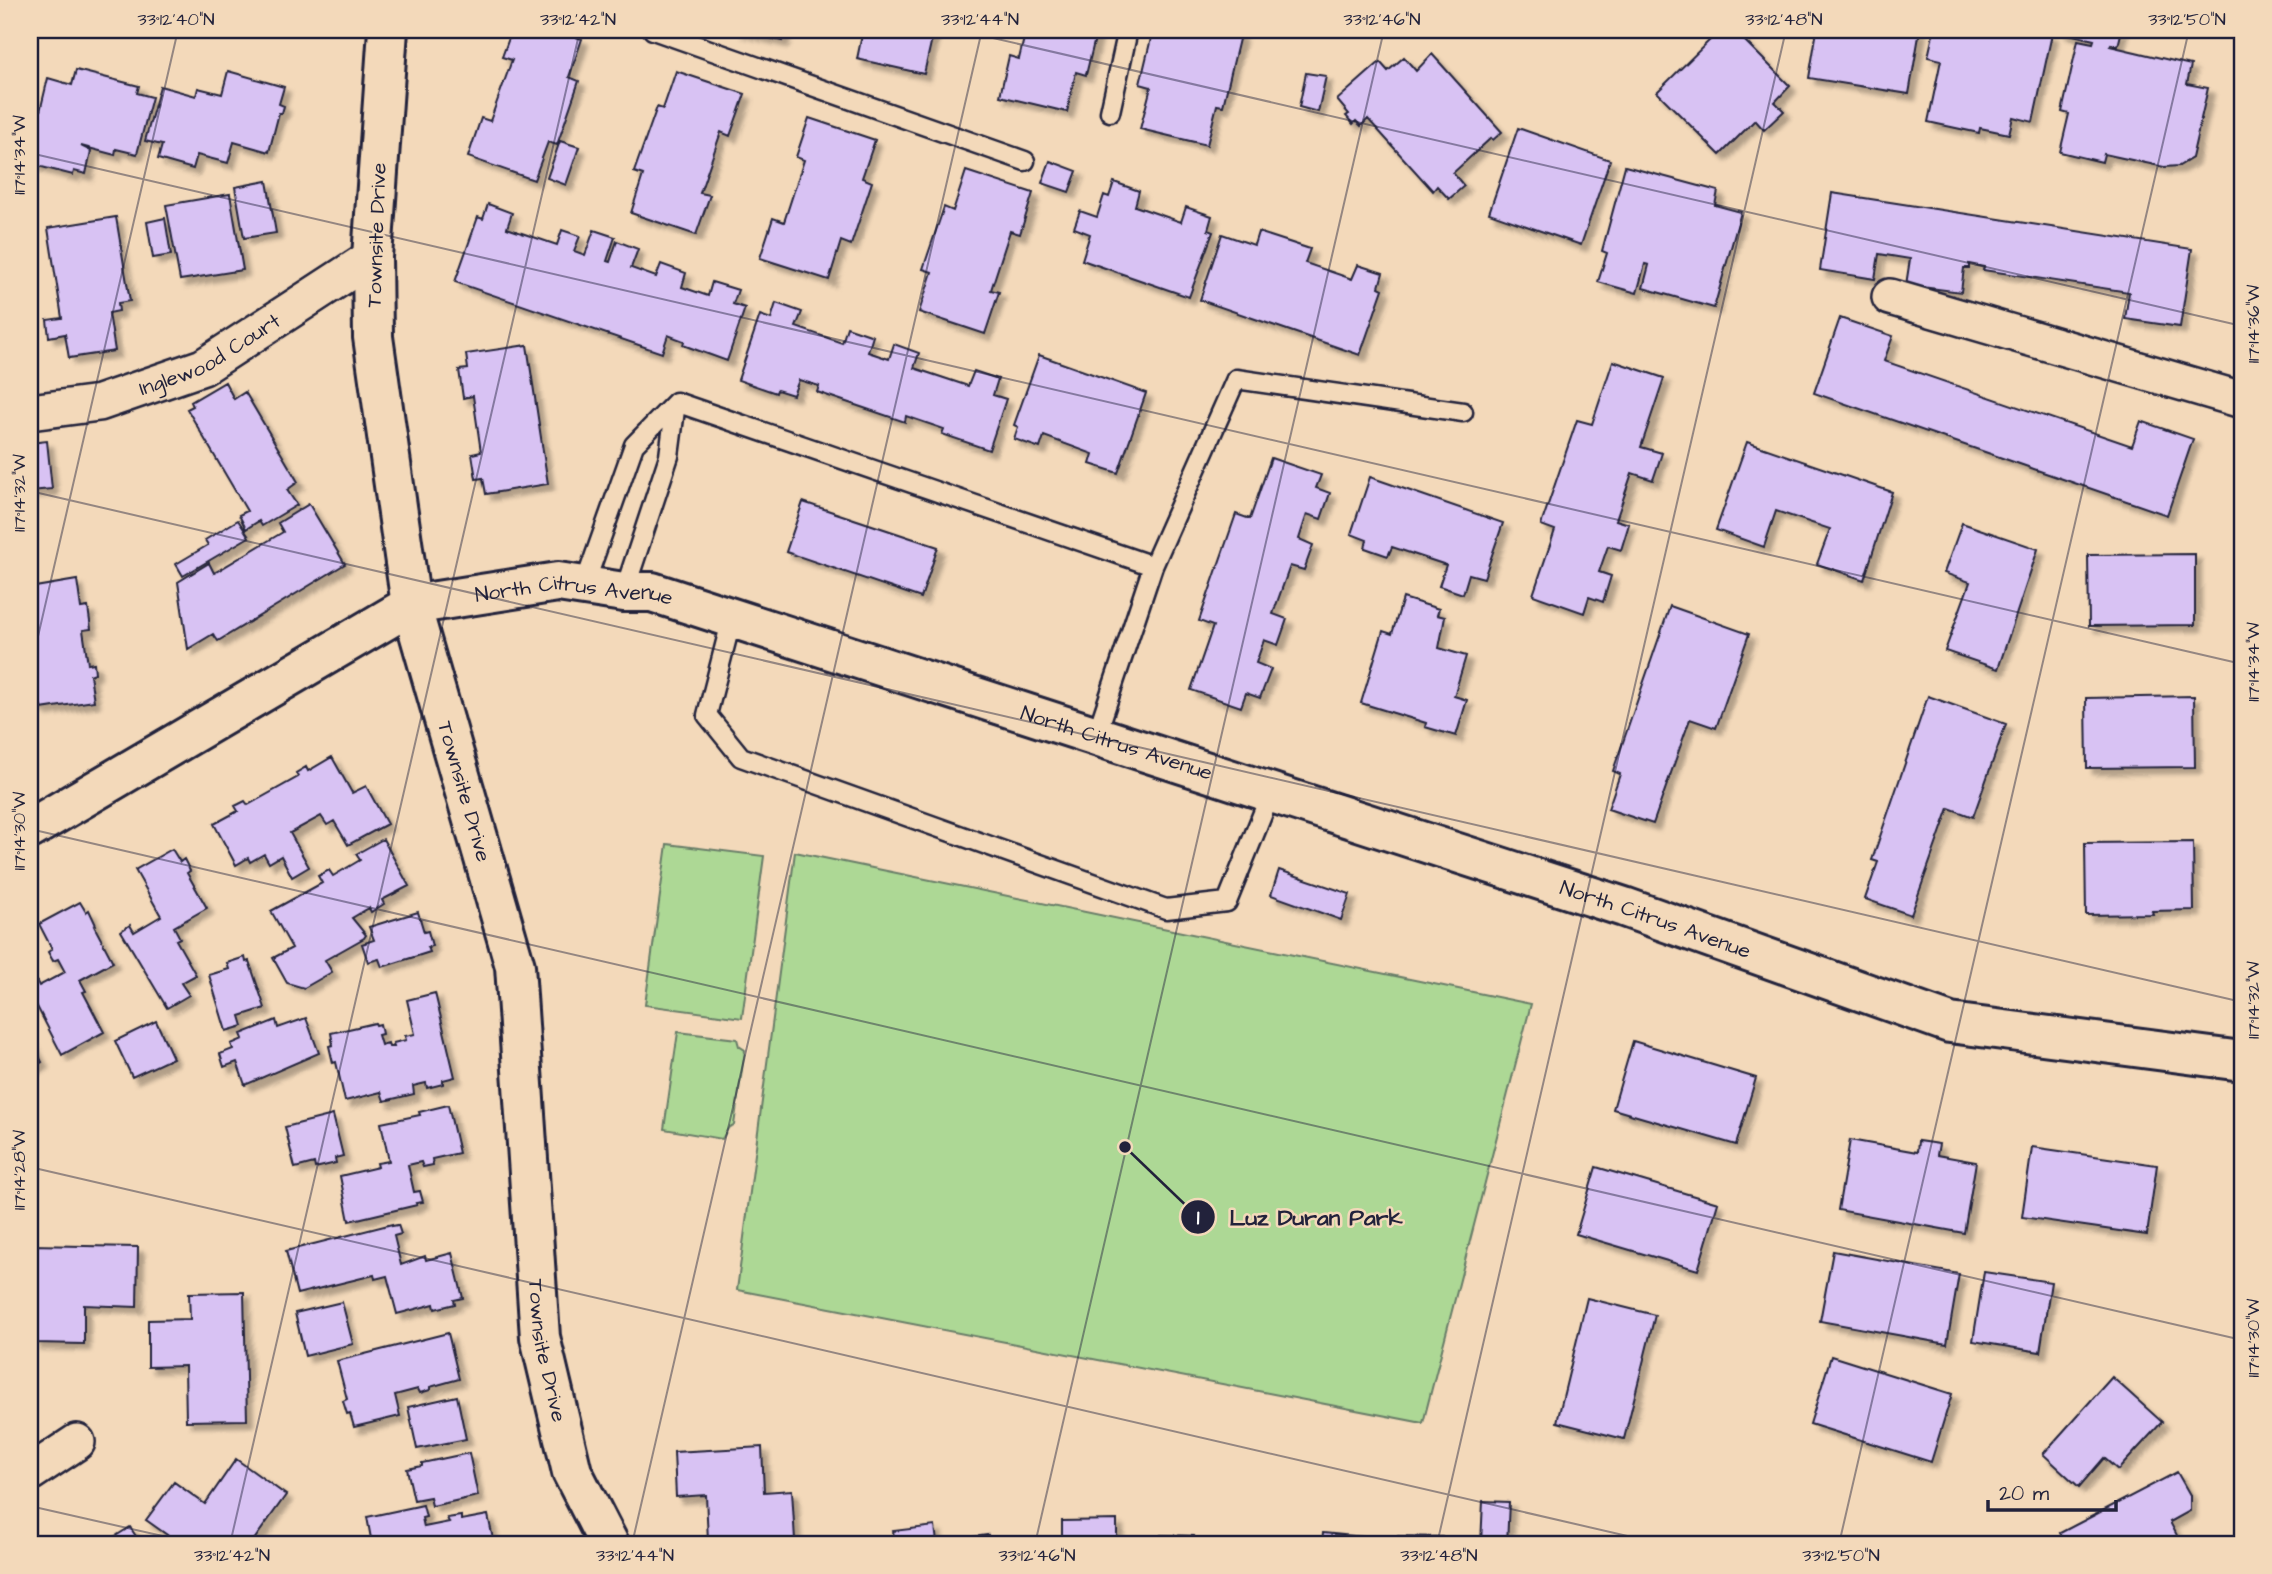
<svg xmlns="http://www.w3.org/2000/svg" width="2272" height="1574" viewBox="0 0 2272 1574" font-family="'Architects Daughter',sans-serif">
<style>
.green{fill:#add895;stroke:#687d68;stroke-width:2}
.building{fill:#d8c2f3;stroke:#22223b;stroke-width:2;filter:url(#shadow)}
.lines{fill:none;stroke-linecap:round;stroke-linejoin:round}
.service-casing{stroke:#22223b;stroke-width:23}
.minor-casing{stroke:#22223b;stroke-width:40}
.tertiary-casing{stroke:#22223b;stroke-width:44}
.secondary-casing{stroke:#22223b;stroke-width:44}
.service{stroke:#f3d9ba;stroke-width:18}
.minor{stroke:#f3d9ba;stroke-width:35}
.tertiary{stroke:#f3d9ba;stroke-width:38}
.secondary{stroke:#f3d9ba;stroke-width:38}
.ticks{fill:none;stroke:#22223b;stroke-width:2;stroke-opacity:0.45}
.labels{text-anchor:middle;stroke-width:5;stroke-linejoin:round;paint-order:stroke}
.street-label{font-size:21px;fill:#22223b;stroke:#f3d9ba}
.leader{fill:none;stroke:#22223b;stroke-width:2.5}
.callout-dot{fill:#22223b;stroke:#f3d9ba;stroke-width:2.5}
.mark-label{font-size:21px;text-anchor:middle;font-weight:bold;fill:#fff}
.callout-label{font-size:23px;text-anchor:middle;font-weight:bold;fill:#22223b;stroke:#f3d9ba;stroke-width:5;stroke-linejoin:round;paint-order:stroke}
.neatline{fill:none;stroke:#22223b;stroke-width:2.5}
.ticks-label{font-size:18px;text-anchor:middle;fill:#22223b}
</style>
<defs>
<filter id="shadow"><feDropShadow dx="6" dy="6" stdDeviation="2" flood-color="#0004"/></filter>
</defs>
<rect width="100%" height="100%" fill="#f3d9ba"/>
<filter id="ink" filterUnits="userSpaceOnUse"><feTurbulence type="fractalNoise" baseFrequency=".0143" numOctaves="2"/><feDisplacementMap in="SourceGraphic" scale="14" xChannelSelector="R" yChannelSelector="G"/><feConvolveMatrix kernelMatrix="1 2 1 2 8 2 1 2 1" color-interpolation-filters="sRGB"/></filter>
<g filter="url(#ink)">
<path class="green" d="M667,844L764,856L742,1018L645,1005Z
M795,852L1531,1004L1423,1423L737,1290Z
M678,1032L737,1039L739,1046L745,1050L734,1125L729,1127L722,1139L664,1129Z"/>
<path class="building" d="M512,30H554L582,39L569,77L579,81L557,145L548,142L534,180L468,157L481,118L490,121L512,60L502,57Z
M735,30H785L782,41Z
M863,30H924V32L933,34L924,74L857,59Z
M1026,30H1097L1086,75L1076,72L1067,112L1000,96L1009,56L1019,59Z
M1153,30H1235L1234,33L1240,35L1223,106L1217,105L1207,145L1140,129L1151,87L1140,84Z
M1720,30H1734L1790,86L1775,102L1784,111L1764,130L1755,120L1720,155L1657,92Z
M1817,30H1920L1909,94L1809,78Z
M1934,30H2035L2052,34L2033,122L2013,117L2009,134L1980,128L1979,133L1928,122L1941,60L1928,57Z
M2060,30H2122L2118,46L2111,44L2110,46L2191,65L2187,84L2208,88L2192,158L2179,166L2164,167L2104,154L2102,162L2060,152L2069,114L2062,112L2078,40L2093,43L2094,40L2060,32Z
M1432,54L1502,132L1493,140L1491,138L1453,173L1464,186L1449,199L1437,186L1433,191L1368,119L1361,126L1356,121L1353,124L1346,116L1349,114L1337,100L1380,62L1388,71L1404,57L1416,71Z
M76,70L139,86L137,93L152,97L137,154L116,149L115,155L81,146L91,151L86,174L74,171L73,175L30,164V126L36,128L48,78L72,85Z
M228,71L284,87L279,104L284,106L282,113H279L269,152L234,142L228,163L197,155L193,169L158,159L162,145L145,141L160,86L196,96L198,88L222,94Z
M676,71L745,94L730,136L721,132L700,193L710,195L696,235L631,213L643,175L634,172L657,107L663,109Z
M1306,73L1326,76L1318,112L1299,107Z
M809,118L875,140L862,178L872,182L851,245L841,241L829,280L760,258L773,218L784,222L804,160L796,157Z
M1518,128L1610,160L1581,245L1489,213Z
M560,141L579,147L566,185L547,178Z
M1050,161L1077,171L1069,192L1042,183Z
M1625,166L1718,191L1715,205L1741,212L1714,308L1643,288L1649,265L1645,264L1637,293L1598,282L1607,253L1602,251Z
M966,171L1033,193L1020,234L1010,231L991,290L999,292L985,334L919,312L932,272L923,269L944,207L953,211Z
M267,181L276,233L244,238L235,187Z
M1114,182L1139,191L1135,206L1181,222L1186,207L1212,216L1208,230L1213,232L1189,297L1082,260L1090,234L1074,228L1080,211L1097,217L1104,195L1109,197Z
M1832,193L2192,249L2180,327L2125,319L2129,292L1983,270L1984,267L1969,264V268H1964L1961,292L1906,285L1910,259L1879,254L1875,279L1820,270Z
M230,194L243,270L180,280L166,205Z
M488,204L512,213L507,228L557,245L562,230L580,236L574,251L585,255L594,230L615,237L607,261L610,262L617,241L638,249L631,268L656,277L661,264L686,273L682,287L708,296L712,282L738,290L733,304L745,308L727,361L683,345L684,341L668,335L662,353L455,282L478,217L483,219Z
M116,217L130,301L118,303L119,311L109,313L115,351L69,358L65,334L49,337L47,320L62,318L48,228Z
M165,218L171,255L153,258L147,222Z
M1258,232L1310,249L1305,263L1352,279L1358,265L1383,273L1379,287L1383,289L1360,355L1200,300L1222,234L1254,245Z
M776,303L802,312L796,327L842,343L847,327L873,336L868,352L889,359L894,344L919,353L914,368L968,386L974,371L998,379L993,395L1006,399L989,450L942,434L944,429L906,416L905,422L817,392L819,386L799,380L793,395L777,390L776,393L738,380L760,315L771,319Z
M1840,318L1893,336L1884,361L2132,446L2141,421L2193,439L2167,515L1814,393Z
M527,345L548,484L486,494L483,478L476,479L472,454L481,452L473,396L463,398L459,370L468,369L466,354Z
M1039,355L1146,393L1118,473L1090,464L1093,454L1044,436L1040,448L1014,439L1018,427L1014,425Z
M1613,361L1664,378L1641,447L1662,453L1653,480L1632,473L1616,520L1629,524L1621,550L1608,546L1599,572L1611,576L1603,602L1589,597L1584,613L1533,595L1555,530L1541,525L1577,420L1592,424Z
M225,382L234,399L245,392L298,482L287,490L297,505L262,526L259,521L246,529L239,515L247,511L187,409L193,406L191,402Z
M47,441L52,489L30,491V443Z
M1747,442L1892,492L1864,580L1817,564L1830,529L1776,511L1764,547L1716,530Z
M1271,458L1321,475L1316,488L1330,493L1321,519L1307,514L1299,539L1313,545L1304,570L1290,566L1273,614L1287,619L1278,645L1264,640L1256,663L1271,669L1260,698L1246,693L1241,707L1191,690L1213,626L1199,621L1236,514L1250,519Z
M1370,477L1503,523L1484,578L1469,574L1463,594L1439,586L1446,565L1392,547L1388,556L1365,548L1367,540L1351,534Z
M803,502L938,547L921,598L786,552Z
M309,504L345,564L218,641L213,634L188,649L178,582L209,563L214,573L283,532L278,523Z
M238,520L249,537L183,576L176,564L208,545L205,540Z
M1962,523L2038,549L1998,669L1945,651L1970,582L1944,573Z
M2195,554V625L2089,626L2088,555Z
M77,580L81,608L88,607L91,629L83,630L88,664L94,663L95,673L90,675L94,701L41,709V706H35L33,696L38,695L30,639V583L34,582L35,587Z
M1403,598L1439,609L1437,615L1445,617L1439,648L1466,656L1454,696L1467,700L1456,736L1425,727L1426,723L1361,703L1383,631L1392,634Z
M1670,606L1749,634L1716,728L1690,719L1653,824L1608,809L1620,774L1613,771Z
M1928,696L2006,724L1973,817L1949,808L1911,915L1865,899L1878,862L1872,860Z
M2194,696L2195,767L2087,768L2086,698Z
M332,757L352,793L366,786L387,824L348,845L334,821L327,825L321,816L290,833L309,867L292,877L281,856L269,863L264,854L250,862L248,858L236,865L214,824L238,811L235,806L245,801L248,805L298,777L296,773L306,767L308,771Z
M383,839L409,886L382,900L384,904L371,912L369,908L352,918L366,935L364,938L325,960L332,972L304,988L287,983L273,958L292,948L271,911L322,883L318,876L329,870L333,876L360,860L356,854Z
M2193,842L2194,910L2152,911L2153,914L2086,915L2085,843Z
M172,849L180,862L184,859L190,871L187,873L207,908L174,927L180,938L176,940L196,975L181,983L189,995L167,1008L121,931L130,925L134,932L161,916L135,870Z
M1279,870L1350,894L1341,920L1271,895Z
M80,902L86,912L89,910L96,925L94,926L113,962L80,980L86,991L83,992L104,1032L62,1055L30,993V984L36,980L39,986L65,972L58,959L53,961L48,952L52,949L39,924Z
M418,912L424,932L428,931L432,946L428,947L430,952L382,967L379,959L368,962L362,944L374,940L369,927Z
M245,957L246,962L249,961L265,1008L240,1016L243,1026L226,1031L209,975L229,969L227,963Z
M435,993L455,1077L443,1080V1084L427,1088L426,1083L413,1086L414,1094L384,1101L381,1092L345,1101L336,1062L333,1063L329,1046L333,1045L331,1033L375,1023L376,1025L380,1024L382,1034L378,1035L381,1045L388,1043L389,1047H394L393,1043L406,1040L405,1036L415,1034L407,1000Z
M306,1018L319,1053L245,1085L237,1062L224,1067L220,1054L233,1049L231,1044L243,1039L241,1034L276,1020L278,1028Z
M156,1021L173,1058L132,1077L115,1041Z
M30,1039L42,1062L30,1069Z
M1633,1041L1756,1078L1736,1145L1613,1109Z
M448,1105L459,1153L432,1159L433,1165L423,1167L421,1162L408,1165L414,1192L420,1191L423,1202L416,1203L417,1205L349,1221L340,1176L378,1167L377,1163L389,1161L381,1123L420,1115L419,1112Z
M333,1115L343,1156L335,1158L336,1163L315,1168L314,1163L295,1168L285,1127Z
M1850,1140L1917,1152L1918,1141L1939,1144L1937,1155L1976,1162L1964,1233L1838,1210Z
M2032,1147L2157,1165L2147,1235L2022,1217Z
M1596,1167L1718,1203L1698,1270L1576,1234Z
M392,1224V1226L398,1225L401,1234L394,1236L401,1265L425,1256L426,1260L452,1253L463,1298L454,1300L455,1304L435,1309L434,1304L397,1314L387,1276L375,1279L374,1275L297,1294L286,1251Z
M30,1245L138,1247L137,1307L84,1305V1344L34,1343L35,1303H30Z
M1833,1251L1959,1274L1947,1344L1820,1321Z
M1984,1272L2051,1282L2040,1352L1973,1341Z
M244,1292L247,1420L186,1421L185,1366L148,1367V1320L190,1319L189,1293Z
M1587,1298L1655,1315L1624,1439L1557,1422Z
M342,1302L353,1344L305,1356L295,1313Z
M448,1333L459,1379L430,1387V1390L420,1393L418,1389L395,1395L400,1416L354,1427L350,1413L347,1414L343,1401L347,1399L337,1361Z
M1831,1356L1952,1394L1931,1462L1810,1424Z
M2112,1377L2162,1422L2118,1470L2104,1458L2079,1487L2043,1454Z
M457,1396L466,1439L417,1449L408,1407Z
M762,1447L764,1492L792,1490L795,1540L708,1541L706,1495L676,1497L674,1452Z
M469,1453L478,1496L432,1506L430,1497L414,1500L407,1469L422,1466V1463Z
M236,1459L286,1495L251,1544H197L188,1538L184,1544H180L146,1520L174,1482L205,1504Z
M2177,1472L2190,1495V1511L2170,1522L2181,1543L2066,1544L2060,1533Z
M1483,1501L1509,1502L1507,1544H1481Z
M423,1505L426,1517L422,1518L424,1527L449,1522L447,1518L461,1516V1520L488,1515L494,1544H372L367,1517Z
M1117,1520V1544H1023V1542H1062V1521Z
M935,1526L937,1542L988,1535L989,1544H895L893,1531Z
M130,1527L141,1544H103Z
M1323,1533L1363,1537L1362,1544H1322Z
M1161,1535L1194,1536L1193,1544H1161Z
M1391,1536L1442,1537V1544H1391Z"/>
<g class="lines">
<g class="service-casing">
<path id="service" d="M653,30L1025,161
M1110,112L1128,30
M676,402L1153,566L1096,736
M1153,566L1236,379L1463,412
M584,586L634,445L676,402
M624,592L669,456L676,402
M732,618L707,715L741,757L1166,909L1227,902L1271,793"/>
</g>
<g class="minor-casing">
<g id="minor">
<path d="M1890,297L2242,400"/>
<path id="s1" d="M30,412L99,403L203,367L372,257"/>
<path d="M30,1473L77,1442"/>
</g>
</g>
<g class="tertiary-casing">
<g id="tertiary">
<path id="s2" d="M30,829L411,605L558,582L624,592H652L1624,907L1950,1023L2242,1061"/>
</g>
</g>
<g class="secondary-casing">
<g id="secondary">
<path id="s3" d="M388,30L372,257L373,337L411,605L515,966L540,1337L572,1472L609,1544"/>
</g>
</g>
<use href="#service" class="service"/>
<use href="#minor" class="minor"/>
<use href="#tertiary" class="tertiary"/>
<use href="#secondary" class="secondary"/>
</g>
</g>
<path class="ticks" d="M958,30L2242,326M30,153L2242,664M30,491L2242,1002M30,671L178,30M30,829L2242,1340M30,1167L1662,1544M30,1506L198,1544M230,1544L580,30M632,1544L982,30M1035,1544L1384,30M1437,1544L1786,30M1839,1544L2189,30M2241,1544L2242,1539"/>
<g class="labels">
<g class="street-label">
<text transform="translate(376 235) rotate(-88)" y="7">Townsite Drive</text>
<text dy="7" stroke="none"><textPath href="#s1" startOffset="191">Inglewood Court</textPath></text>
<text dy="7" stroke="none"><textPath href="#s2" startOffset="607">North Citrus Avenue</textPath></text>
<text dy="7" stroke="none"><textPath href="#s2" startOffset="1174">North Citrus Avenue</textPath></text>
<text dy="7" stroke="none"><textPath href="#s3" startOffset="772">Townsite Drive</textPath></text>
<text dy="7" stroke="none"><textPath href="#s2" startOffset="1741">North Citrus Avenue</textPath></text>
<text dy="7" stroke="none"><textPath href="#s3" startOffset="1340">Townsite Drive</textPath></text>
</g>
</g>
<path class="leader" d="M1125 1147L1198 1217"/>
<g class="callout-dot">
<circle cx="1125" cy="1147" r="7"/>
<circle cx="1198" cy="1217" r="18"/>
</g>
<g class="mark-label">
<text x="1198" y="1224">1</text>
</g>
<g class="callout-label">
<text x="1316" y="1225">Luz Duran Park</text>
</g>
<rect width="2272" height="1574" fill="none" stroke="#f3d9ba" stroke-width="77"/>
<path d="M1988 1500v10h128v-10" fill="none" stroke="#22223b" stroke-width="3.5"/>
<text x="1999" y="1500" font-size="21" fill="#22223b" stroke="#f3d9ba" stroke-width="5" paint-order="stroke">20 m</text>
<rect x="38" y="38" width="2196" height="1498" class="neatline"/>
<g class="ticks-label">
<text x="176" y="25">33°12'40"N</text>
<text x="578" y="25">33°12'42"N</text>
<text x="980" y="25">33°12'44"N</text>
<text x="1382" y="25">33°12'46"N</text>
<text x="1784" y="25">33°12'48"N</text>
<text x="2187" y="25">33°12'50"N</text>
<text transform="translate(19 155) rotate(-90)" y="6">117°14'34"W</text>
<text transform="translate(2253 324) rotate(-90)" y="6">117°14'36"W</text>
<text transform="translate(19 493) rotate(-90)" y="6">117°14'32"W</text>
<text transform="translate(2253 662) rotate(-90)" y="6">117°14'34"W</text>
<text transform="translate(19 831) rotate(-90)" y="6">117°14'30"W</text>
<text transform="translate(2253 1000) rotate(-90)" y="6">117°14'32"W</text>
<text transform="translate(19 1170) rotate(-90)" y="6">117°14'28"W</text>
<text transform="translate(2253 1338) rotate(-90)" y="6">117°14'30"W</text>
<text x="232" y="1561">33°12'42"N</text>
<text x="635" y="1561">33°12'44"N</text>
<text x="1037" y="1561">33°12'46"N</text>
<text x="1439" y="1561">33°12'48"N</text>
<text x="1841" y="1561">33°12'50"N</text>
</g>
</svg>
